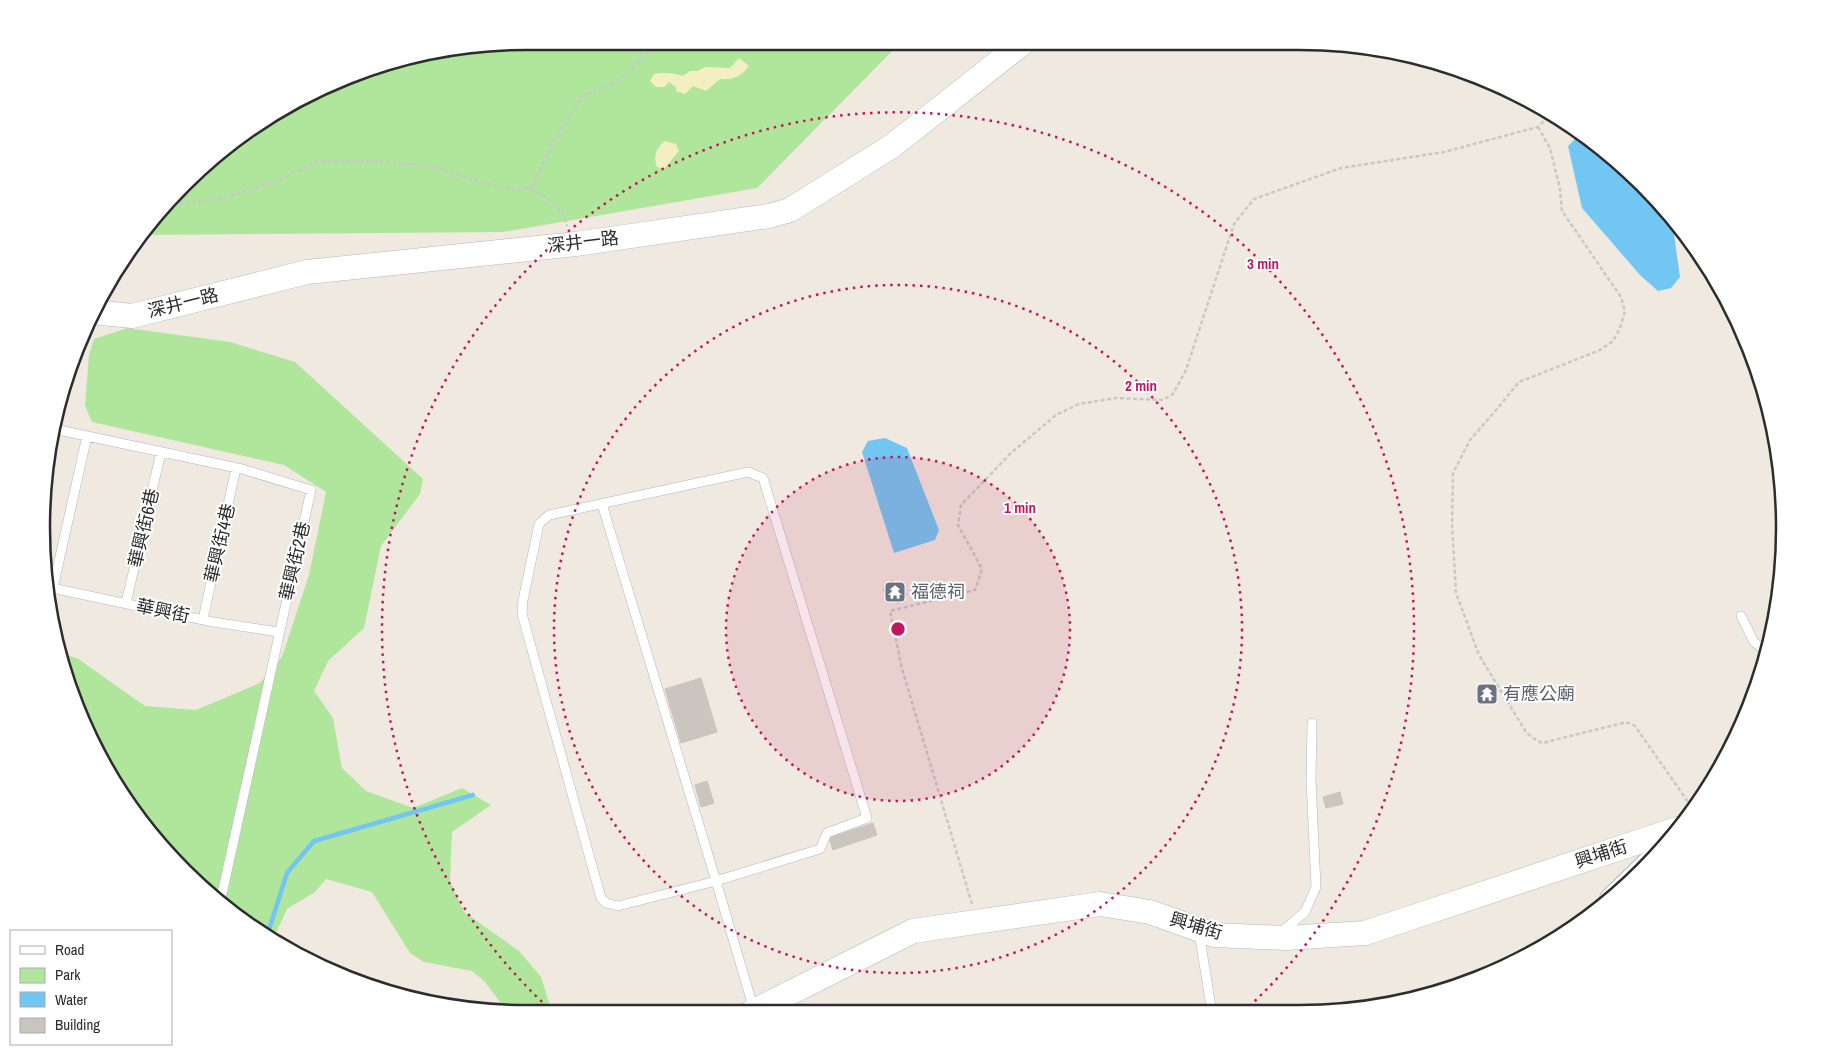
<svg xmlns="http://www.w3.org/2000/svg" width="1826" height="1055" viewBox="0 0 1826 1055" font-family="'Archivo Narrow','Noto Sans TC',sans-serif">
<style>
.green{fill:#b0e69b}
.sand{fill:#f3efc3}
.water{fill:#71c7f2}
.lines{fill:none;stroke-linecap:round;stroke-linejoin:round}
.stream{stroke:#71c7f2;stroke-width:4.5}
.building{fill:#cac6bf;stroke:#cac5b9}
.lane-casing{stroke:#b3b5c1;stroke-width:10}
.street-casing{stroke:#b3b5c1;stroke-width:18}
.secondary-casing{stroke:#b3b5c1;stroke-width:25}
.path{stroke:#c8c8c8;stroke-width:2.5;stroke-dasharray:4 2.5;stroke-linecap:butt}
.lane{stroke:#fff;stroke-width:9}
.street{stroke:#fff;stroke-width:16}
.secondary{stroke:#fff;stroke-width:24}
.ring{fill:none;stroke:#c2185b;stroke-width:2.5;stroke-dasharray:2.5 5}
.labels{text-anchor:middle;stroke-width:4;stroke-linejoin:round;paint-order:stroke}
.street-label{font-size:18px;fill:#2d2d2d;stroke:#fff}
.worship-label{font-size:18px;fill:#5b616d;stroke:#fff;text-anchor:start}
.rim{fill:none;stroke:#2d2d2d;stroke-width:2.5}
.centre{fill:#c2185b;stroke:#fff;stroke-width:2.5}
.ring-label{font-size:15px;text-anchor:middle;font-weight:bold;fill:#c2185b;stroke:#fff;stroke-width:4;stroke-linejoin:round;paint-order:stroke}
</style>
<rect width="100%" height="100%" fill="#efe9e0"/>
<path class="green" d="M528,41L901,42L757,188L503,232L142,235L183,184L232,142L312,92L371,67Z
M127,328L230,342L295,362L423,479L420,494L381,546L364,628L328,661L314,691L333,718L342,768L366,791L413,808L462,788L491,805L452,832L450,881L464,912L519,951L541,977L551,1009V1013H508L485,982L472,971L424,962L410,953L372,892L326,879L315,892L287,909L273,939C237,922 208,894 181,865C168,852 154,838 142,824C106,778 74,709 59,653L77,658L145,706L196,710L260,683L282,657L309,575L326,492L284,465L92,422L85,406L89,355L94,339Z"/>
<path class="sand" d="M739,58L749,66C741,77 733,80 720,79L706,91L693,86L685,94L676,91V87L669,82L664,87H656L650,81L654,74C663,72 674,73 683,76L690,71H698L705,67L730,68Z
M664,141L676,144L679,151L664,169L657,167C653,155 656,150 664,141Z"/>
<path class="water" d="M1581,133L1642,183L1672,220L1680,277L1671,288L1658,291L1640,275L1582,208L1568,146Z
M885,438L907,448L939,530L935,540L894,553L862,452L868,441Z"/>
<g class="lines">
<path class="stream" d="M267,936L287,873L314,841L473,795"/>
</g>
<path class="building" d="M892,580L907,594L898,604L883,590Z
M701,678L717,732L681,743L665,689Z
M707,781L714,803L701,807L695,785Z
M1340,792L1343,804L1326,808L1323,797Z
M873,823L877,835L833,850L829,838Z"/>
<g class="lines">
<g class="lane-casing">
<path id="lane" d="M54,429L242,469L311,490L220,903
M602,504L716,881L820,849L827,833L867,818L763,478L748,472L549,515L539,524L523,600L522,614L601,898L606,903L618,906L716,881L754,1010
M47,587L213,622L279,632
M53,588L87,436
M126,603L161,452
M1741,616L1754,642L1767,652
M203,619L236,468
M1199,932L1212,1013
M1279,934L1305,912L1316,887L1311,780L1312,723"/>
</g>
<g class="street-casing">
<path id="street" d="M1608,898L1671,837"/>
</g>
<g class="secondary-casing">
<path id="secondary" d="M92,312L132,316L307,272L576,244L769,216L790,210L892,146L1024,42
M750,1013L913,931L1100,904L1150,912L1214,935L1286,938L1365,933L1677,829"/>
</g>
<path class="path" d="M1538,127L1550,148L1560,189L1562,211L1621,297L1625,311L1620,328L1613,341L1600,350L1519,382L1497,409L1470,440L1453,473L1452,524L1456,593L1479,655L1526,732L1533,738L1542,743L1623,723H1629L1635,726L1693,809
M531,188L555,139L582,97L616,82L641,60L656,43L703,46L718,42
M166,205L222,199L274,182L315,162L372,161L433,166L472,180L513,190L531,188C546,198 563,207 567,226
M972,904L902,669L890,611L975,590L982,569L958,525L961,505L1011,453L1056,415L1079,404L1116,398L1163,400L1173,394L1186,370L1234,224L1254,199L1341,168L1444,152L1538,127L1551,114"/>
<use href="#lane" class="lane"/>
<use href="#street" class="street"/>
<use href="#secondary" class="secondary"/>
</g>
<circle cx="898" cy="629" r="172" fill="#c2185b" fill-opacity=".12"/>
<g class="ring">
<circle cx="898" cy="629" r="172"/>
<circle cx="898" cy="629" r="344"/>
<path d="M553 1012A516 516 0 1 1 1243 1012"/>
</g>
<defs>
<g id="temple-square" transform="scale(1.125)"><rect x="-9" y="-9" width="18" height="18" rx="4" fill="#6b7280" stroke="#fff"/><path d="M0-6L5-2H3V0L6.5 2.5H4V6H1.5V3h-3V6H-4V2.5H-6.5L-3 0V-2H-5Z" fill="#fff"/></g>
</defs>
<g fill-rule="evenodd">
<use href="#temple-square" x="895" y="592"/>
<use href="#temple-square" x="1487" y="694"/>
</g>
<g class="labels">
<g class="street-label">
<text transform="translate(583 242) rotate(-7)" y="6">深井一路</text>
<text transform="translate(183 303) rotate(-14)" y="6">深井一路</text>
<text transform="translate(144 528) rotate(-77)" y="6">華興街6巷</text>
<text transform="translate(220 543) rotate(-77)" y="6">華興街4巷</text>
<text transform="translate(295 561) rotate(-77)" y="6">華興街2巷</text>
<text transform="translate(163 611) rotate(12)" y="6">華興街</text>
<text transform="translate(1601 854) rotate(-18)" y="6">興埔街</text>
<text transform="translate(1196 926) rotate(16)" y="6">興埔街</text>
</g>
<g class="worship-label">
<text x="911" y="598">福德祠</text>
<text x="1503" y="700">有應公廟</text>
</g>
</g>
<path d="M0 0H1826V1055H0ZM527 50H1299A477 477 0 0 1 1776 527V528A477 477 0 0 1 1299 1005H527A477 477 0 0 1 50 528V527A477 477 0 0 1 527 50Z" fill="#fff" fill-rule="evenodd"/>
<path class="rim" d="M527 50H1299A477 477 0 0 1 1776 527V528A477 477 0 0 1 1299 1005H527A477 477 0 0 1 50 528V527A477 477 0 0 1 527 50Z"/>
<circle cx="898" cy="629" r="8" class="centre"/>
<g class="ring-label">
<text x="1263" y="269">3 min</text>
<text x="1141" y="391">2 min</text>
<text x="1020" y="513">1 min</text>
</g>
<rect x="10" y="930" width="162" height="115" fill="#ffffff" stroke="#ababab"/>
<rect x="20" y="946" width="25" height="8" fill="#ffffff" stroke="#ababab"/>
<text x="55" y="955" font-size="15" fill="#2d2d2d">Road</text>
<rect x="20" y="968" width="25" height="15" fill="#b0e69b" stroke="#ababab"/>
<text x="55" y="980" font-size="15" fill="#2d2d2d">Park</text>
<rect x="20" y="992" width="25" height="15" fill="#71c7f2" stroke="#ababab"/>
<text x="55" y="1005" font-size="15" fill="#2d2d2d">Water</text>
<rect x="20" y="1018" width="25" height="15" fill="#cac6bf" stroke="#ababab"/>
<text x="55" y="1030" font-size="15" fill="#2d2d2d">Building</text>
</svg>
